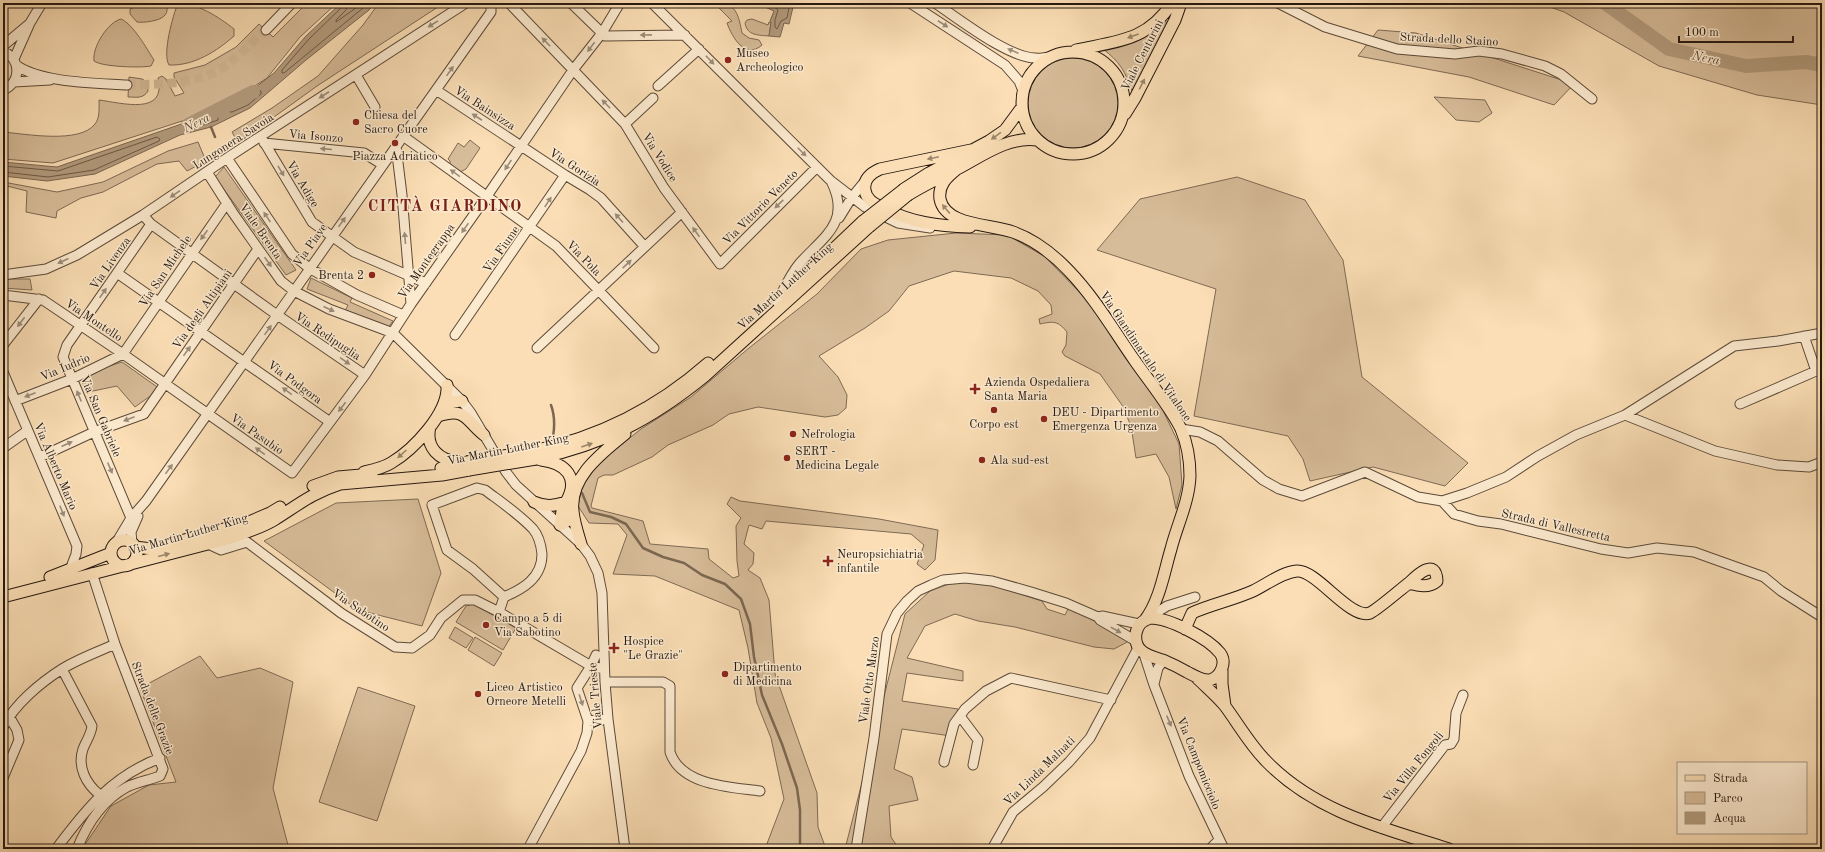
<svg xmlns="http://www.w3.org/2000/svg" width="1825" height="852" viewBox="0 0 1825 852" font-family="'Old Standard TT',serif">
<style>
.green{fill:#d7bc99;stroke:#7e6a54}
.water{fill:#b39b7d;stroke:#7b6751}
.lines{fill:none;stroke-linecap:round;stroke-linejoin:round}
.shore{stroke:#6c5a46;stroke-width:1}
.stream{stroke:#7b6751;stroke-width:2.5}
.river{stroke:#b39b7d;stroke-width:14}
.minor-tunnel{stroke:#d0b694;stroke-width:9;stroke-dasharray:9 4.5;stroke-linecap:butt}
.minor-casing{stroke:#5b4a39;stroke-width:11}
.major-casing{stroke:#261810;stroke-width:13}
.minor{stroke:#fceacf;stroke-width:9}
.major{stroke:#fbdeb5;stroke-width:11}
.major-bridge-casing{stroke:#261810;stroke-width:13;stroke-linecap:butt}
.major-bridge{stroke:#fbdeb5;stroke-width:11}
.oneway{fill:#9c8c79}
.oneway2{fill:#9b856b}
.poi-dot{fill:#8f2418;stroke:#fceacf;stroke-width:1.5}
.labels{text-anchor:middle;stroke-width:3;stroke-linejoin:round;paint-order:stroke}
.street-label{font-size:12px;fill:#261810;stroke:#fceacf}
.poi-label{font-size:12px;fill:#261810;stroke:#fceacf;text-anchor:start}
.water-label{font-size:13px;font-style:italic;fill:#5e4c3c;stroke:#fceacf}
.district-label{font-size:16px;font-weight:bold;letter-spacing:1px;fill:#7a1f14;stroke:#fceacf}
</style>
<rect width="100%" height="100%" fill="#fbdeb5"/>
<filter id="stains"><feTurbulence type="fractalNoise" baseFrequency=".005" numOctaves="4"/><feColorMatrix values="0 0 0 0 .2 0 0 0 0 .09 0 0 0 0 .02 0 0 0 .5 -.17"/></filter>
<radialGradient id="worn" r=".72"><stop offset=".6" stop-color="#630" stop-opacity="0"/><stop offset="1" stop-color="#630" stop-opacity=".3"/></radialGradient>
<path class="green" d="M143,3H167C167,7 168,12 165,15C161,21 143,23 137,22L130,14V9Z
M178,3C197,3 219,17 234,29V36C217,51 194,66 169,65C162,54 173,15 178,3Z
M307,3H337L300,37L267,78L219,109L53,163L3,159V132C26,134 80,144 95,124C100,118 99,108 99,100C122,103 167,116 158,78L162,76L166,79L175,96L184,93L174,77V73L205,65L236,47L259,24L273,37Z
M379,3H444L317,86L238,143L232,132L272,108L318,76L363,25Z
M719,3C737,3 739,18 742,33L749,38L759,40L762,45C745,60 732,37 727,23L732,21L717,6Z
M1539,3H1822V105L1757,95L1659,66L1564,12Z
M121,19C133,24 147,49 154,60L151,66C141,68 102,67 94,61C92,47 108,22 121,19Z
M752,19L768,25L769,22L771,23L769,36C759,35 747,36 745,23L747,20Z
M1169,20L1132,91C1125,71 1120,62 1103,49C1134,43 1145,41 1169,20Z
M1378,30L1416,33L1574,84L1554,105L1469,77L1358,56Z
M1028 103a45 45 0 1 1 90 0a45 45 0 1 1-90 0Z
M129,77L142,79L147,82L148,91C143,99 137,97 128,97Z
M1434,97L1485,100L1492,113L1479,122L1456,120Z
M470,140L480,148L466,169L460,172L450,166V161L448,159L458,143L464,147Z
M198,142L206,161L187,171L179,161L157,164L103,192L81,198L57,211L56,218L26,212L27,191L3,185V182L57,192L103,182L168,151Z
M224,167L296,270L286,275L215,177Z
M1237,177L1305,200L1343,260L1362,377L1468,463L1445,486L1373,467L1310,481L1303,459L1288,436L1194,416L1216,289L1097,250L1140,199Z
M956,233L1007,235L1044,256L1104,317L1147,377L1179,444L1182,485L1176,509L1169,477L1156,454L1136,458L1131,426L1122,405L1100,374L1065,356L1062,352L1066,345L1067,332C1058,321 1054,321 1040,324L1039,319L1052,314L1051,305L1038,291L1011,278L954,271L909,286L889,311L865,328L819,356L838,377L847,395L846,408L838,415L825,417L758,407L729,414L713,425L668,445L652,457L613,475H604L598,478L591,506L592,508L643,521L650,544L708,549L709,559L733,578L739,576L737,561L736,526L741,518L727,504L731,497L740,501L879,519L938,530L935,560L925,570L917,564L924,545L911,534L766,521L762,529L749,525L744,544L754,553L753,564L748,570L760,578L769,600L775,674L817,793L818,827L826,849H765L784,799L771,738L757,703L748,648L739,610L655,576L613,574L627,535L618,524L589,523L578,506L583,484L597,464L641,429L691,397L749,348L817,294L861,249L888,240Z
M311,278L352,298L350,302L393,321L388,328L345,311L348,305L307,289Z
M3,279H30L32,290L3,288Z
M122,362L160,389L135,407L117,386L88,392L78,376Z
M418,499L441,573L422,626L358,610L264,541L336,503Z
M960,580L994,586L1042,601L1047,609L1065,615L1068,609L1077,611L1129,641L1114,649L1094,647L1015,627L978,621L955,614L925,626L907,658L963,671V681L907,673L902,701L958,709L951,736L902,729L894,769L912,777L918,800L889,806L891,837L899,849H845L905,614L930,591Z
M473,604L516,628L503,650L456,622L466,606Z
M455,627L473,638L466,648L449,638Z
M475,637L502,653L494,666L468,650Z
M200,656L217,678L260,668L293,682L273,788L289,849H82L111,806L149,785L176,782L140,688Z
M358,687L415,706L377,821L319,802Z"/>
<path class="water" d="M341,3H374L369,10L306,60L250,108L211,127L180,135L95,174L47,181L3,176V162L57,167L222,110L256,87L274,73L306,36Z
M767,3H794L789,24L784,23L780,37L769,36L771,23L770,21L774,11L765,7Z"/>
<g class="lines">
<path class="shore" d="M343,3L342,7L309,39L282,70V73H284L369,3
M348,3L346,10L336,20V22L363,3
M770,3L778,10L775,20V27L777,29L781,21L787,18L790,3
M258,91H261V94L248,105L232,112H230V109Z
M215,116L218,117V120L200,126L198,125L199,122Z
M3,166L58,171L157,137L160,139L159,141L94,170L48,177L3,172"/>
<path class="stream" d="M211,127L215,137
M551,405C555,416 555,425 553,437
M582,493L590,512L611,517L626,524L643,548L663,557L684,563L702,575L725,584L741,599L750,624L754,657L762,695L782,744L797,788L800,810V844L802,849"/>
<path class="river" d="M1605,3L1669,49L1746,66L1806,62L1822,65
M188,125L253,92"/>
<path class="minor-tunnel" d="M127,85C158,84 197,85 224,67C239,56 252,42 266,30"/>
<g class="minor-casing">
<path id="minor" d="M509,3L625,124L664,188L720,264L817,167
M571,3L605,36L685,35
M652,3L830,180L865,207L898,223L930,228
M910,3L1005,65L1019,81L1023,91
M935,3C959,19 1007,57 1035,58C1040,59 1045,57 1050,57
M1278,3L1325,27L1397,49L1455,54L1479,51L1502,54L1545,66L1561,74L1592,99
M266,30L292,3
M3,46L28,25
M3,51C21,59 22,82 3,90
M14,59L30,23L42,3
M16,65C41,83 96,83 127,85
M356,75L375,107
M14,82L50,80
M658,86L699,49
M436,90L565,175L590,190L601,198L645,247
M625,124L653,98
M403,136L556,246L654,348
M261,137L312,222L354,252L426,283
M264,143L364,153L383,165
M396,146L402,195L411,304
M227,158L292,254L309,268L357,295L403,315
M207,172L233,213L281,281L294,291L329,309L393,333L462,401L471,413L506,472L516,485L581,544L590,556L598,573L602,593L605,682L608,719L625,849
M839,218L852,197L866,180
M151,224L270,310L365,375
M117,273L330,422
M3,275L46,269L77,255L143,215L227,158L466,3
M3,295L43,300L123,354L292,473L365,375L411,304L487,196L573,70L602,33L620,3
M777,302C784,289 790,275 799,264C823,237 851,223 832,183
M455,335L565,175
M1804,336L1816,371L1822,369
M3,345L39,299
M537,348L682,212
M3,372L77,546L76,554L70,570
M15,401L72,379L123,354L227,203
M1740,404L1816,371
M1625,415L1715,451L1777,465L1809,467L1822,462
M1181,429L1200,432L1218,441L1263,480L1279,489L1302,496L1365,472L1418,497L1442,501L1467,493L1506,477L1538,456L1576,435L1625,415L1734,346L1778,341L1822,333
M3,448L27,431
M40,457L94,432L144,414L258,249
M1442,501L1454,514L1478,521L1501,524L1601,549L1628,553L1657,548L1694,552L1764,577L1781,591L1822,617
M131,518L63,357L67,345L151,224L143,215
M116,543L131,518L146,501L491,12V3
M132,543L131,532L138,516
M208,544L221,550L247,542L341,613L395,647L412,648L430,635L441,618L463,600H475L499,612
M504,597L473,569L447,550L432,505L477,488L485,490C501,502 519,514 533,529C539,536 541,545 542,554C542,578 523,589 504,597L499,612L591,666L604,669
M1159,611L1167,606L1195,597
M1098,617L1102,616L1139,624
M1144,654L1154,685L1189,776L1224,849
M596,655L591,666L577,688L588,721L608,719
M62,669L92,726C91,735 86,741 83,749C77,767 86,784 100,795
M605,682H663L670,686V752C681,786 731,787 760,791
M1154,684L1158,668L1163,661
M960,716L978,740L973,765
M3,727C15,704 40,683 62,669C78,659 98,652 115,644
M944,762L954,724L965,709L986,691L1011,678L1111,700
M3,778L19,740L17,730L9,716
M1381,828L1445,745L1451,744L1454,739L1456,713L1463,695
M56,849C86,809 112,776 160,758
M77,849C87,824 103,800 127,787C137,782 150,780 160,776L163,769L115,644L92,573
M528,849L581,751L587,733L588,721
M856,849L874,738L887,634L897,613L907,601L918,591L931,585L943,580L965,578L992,581L1031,592L1066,603L1098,617L1100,620L1136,641
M992,849L1013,812L1043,787L1069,762L1090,738L1138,648
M1210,849L1219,840"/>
</g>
<g class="major-casing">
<path id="major" d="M1076,50C1118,41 1147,41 1172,3
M1022 103a51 51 0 1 1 102 0a51 51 0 1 1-102 0Z
M1125,114L1135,98L1175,20L1181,3
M957,169C947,177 938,185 940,199C945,226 991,224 1013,232C1035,240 1053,254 1069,271C1095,298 1114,331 1135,361C1149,381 1171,408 1181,429C1187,443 1190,461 1190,476C1189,502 1177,525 1171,549C1164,572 1160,600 1145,620
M904,189L929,173L989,141L1005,130L1022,107
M908,195C924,185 941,177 957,169C982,156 1008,136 1037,140
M970,227C938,226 912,223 883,208C875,204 866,200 865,190C863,179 871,173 880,169L971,150
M785,295L863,221
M443,407L452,402L462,401
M438,416C467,407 465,420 484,435
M430,427C425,447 439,461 459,462
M533,451C600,437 657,408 708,363
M536,459C604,444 651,420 705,376L869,227
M441,468L467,462
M364,472C373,470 383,468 391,463C413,450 449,413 447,385
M313,486L338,477L372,474
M534,502C546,507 554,506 566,502C580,478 566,463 541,460
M566,502L562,511L560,525C568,522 570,517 573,510
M111 553a13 13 0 1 1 26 0a13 13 0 1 1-26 0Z
M581,544C578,534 574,522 573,511C569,477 602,453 625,434
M135,547L152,549L249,522L270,513L280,507
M50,577L111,553
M3,597L231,538C246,532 261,528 274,520C298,505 312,493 340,484L442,475L469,470
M1150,618C1169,618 1208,638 1220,653C1227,662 1221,677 1210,680C1202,681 1193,675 1187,672C1180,668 1172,664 1165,661C1150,656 1133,653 1136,633C1138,624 1142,621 1150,618Z
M1185,629L1192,613C1212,604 1233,600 1253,591C1266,585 1282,572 1297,571C1317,570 1350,620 1370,613C1377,610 1401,589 1409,583C1419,586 1429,588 1437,581C1436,557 1417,575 1409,583
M1222,670V684L1225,706
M1197,678C1206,687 1217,696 1225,706C1239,725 1250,745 1267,762C1317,813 1384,828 1449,849"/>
</g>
<use href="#minor" class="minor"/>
<use href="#major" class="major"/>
<g class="major-bridge-casing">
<path id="major-bridge" d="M863,221L904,189
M869,227L908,195
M467,462L533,451
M469,470L536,459"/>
</g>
<use href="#major-bridge" class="major-bridge"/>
</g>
<defs><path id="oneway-solid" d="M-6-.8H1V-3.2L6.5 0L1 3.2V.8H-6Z"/></defs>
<g class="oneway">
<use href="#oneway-solid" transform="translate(433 24) rotate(148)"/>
<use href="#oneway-solid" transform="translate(943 24) rotate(33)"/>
<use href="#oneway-solid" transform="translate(646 35) rotate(179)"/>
<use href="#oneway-solid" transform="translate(546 42) rotate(-134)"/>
<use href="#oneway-solid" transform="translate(591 47) rotate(127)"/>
<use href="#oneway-solid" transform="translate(1013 51) rotate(-157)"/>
<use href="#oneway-solid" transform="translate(710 60) rotate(46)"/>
<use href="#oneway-solid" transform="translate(450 71) rotate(-55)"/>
<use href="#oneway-solid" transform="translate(324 95) rotate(147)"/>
<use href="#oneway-solid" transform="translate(606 104) rotate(-134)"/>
<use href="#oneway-solid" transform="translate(477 117) rotate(-147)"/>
<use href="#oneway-solid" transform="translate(326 149) rotate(-175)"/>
<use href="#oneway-solid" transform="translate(802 152) rotate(45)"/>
<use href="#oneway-solid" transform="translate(508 165) rotate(124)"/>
<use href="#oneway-solid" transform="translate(281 171) rotate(59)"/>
<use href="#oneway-solid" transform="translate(455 173) rotate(-144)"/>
<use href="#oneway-solid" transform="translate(175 194) rotate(146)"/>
<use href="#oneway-solid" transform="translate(548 202) rotate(-57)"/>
<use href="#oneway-solid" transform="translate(779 204) rotate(136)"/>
<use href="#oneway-solid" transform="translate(267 217) rotate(-124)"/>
<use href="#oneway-solid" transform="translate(619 218) rotate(-132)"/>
<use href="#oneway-solid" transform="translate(342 222) rotate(-54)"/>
<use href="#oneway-solid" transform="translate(465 228) rotate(125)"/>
<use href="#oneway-solid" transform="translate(696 232) rotate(-126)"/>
<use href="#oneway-solid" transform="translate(204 235) rotate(126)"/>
<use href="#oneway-solid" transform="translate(405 238) rotate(-95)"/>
<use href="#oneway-solid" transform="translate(63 261) rotate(155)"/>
<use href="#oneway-solid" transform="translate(268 262) rotate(55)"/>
<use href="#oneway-solid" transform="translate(627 264) rotate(-43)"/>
<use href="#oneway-solid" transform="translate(103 293) rotate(-55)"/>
<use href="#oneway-solid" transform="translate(329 309) rotate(24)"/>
<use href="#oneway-solid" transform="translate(21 322) rotate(127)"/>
<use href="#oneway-solid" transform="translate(268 330) rotate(-55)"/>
<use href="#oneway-solid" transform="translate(187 351) rotate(-54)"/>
<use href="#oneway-solid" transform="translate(345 361) rotate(34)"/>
<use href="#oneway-solid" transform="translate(287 391) rotate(-144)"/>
<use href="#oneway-solid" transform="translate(30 395) rotate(159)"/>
<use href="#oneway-solid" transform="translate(79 396) rotate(-113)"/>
<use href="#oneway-solid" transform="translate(342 407) rotate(127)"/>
<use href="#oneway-solid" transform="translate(129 419) rotate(159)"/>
<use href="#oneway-solid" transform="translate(67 444) rotate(-24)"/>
<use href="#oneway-solid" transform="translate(260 451) rotate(-144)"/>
<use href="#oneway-solid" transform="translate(110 468) rotate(67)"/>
<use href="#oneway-solid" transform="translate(169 469) rotate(-54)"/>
<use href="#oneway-solid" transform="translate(62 511) rotate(68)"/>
<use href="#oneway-solid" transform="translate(1116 630) rotate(29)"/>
<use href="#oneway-solid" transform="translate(581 700) rotate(72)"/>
<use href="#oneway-solid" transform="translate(1169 721) rotate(67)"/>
</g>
<g class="oneway2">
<use href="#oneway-solid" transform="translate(1133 36) rotate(160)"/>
<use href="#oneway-solid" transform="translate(1142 84) rotate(-63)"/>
<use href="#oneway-solid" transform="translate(996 136) rotate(144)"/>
<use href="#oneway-solid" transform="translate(933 158) rotate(168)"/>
<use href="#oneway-solid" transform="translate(946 209) rotate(-130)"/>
<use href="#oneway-solid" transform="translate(587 445) rotate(-19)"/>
<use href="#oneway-solid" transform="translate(402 454) rotate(138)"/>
<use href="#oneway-solid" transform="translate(164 555) rotate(-15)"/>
</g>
<g class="poi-dot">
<circle cx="728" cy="60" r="4"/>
<circle cx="356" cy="122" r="4"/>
<circle cx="395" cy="143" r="4"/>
<circle cx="372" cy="275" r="4"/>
<path d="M973 383h4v4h4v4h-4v4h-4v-4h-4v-4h4z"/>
<circle cx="994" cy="410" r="4"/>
<circle cx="1044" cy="419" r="4"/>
<circle cx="793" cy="434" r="4"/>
<circle cx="787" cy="458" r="4"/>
<circle cx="982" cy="460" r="4"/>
<path d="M826 555h4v4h4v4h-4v4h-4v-4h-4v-4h4z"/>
<circle cx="486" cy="625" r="4"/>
<path d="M612 642h4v4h4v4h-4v4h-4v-4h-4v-4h4z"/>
<circle cx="725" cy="674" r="4"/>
<circle cx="478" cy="694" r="4"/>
</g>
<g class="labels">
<g class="street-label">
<text transform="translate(1449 39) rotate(3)" y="4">Strada dello Staino</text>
<text transform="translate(1142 55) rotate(-63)" y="4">Viale Centurini</text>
<text transform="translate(485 108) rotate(33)" y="4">Via Bainsizza</text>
<text transform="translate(316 136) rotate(5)" y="4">Via Isonzo</text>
<text transform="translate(233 141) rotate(-33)" y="4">Lungonera Savoia</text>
<text transform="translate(660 157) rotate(58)" y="4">Via Vodice</text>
<text transform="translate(575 167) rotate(33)" y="4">Via Gorizia</text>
<text transform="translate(303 184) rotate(59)" y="4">Via Adige</text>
<text transform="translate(760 207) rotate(-45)" y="4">Via Vittorio Veneto</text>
<text transform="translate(261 231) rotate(55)" y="4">Viale Brenta</text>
<text transform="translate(310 245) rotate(-55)" y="4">Via Piave</text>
<text transform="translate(501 249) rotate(-55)" y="4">Via Fiume</text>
<text transform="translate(584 258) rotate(46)" y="4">Via Pola</text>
<text transform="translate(426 261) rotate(-55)" y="4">Via Montegrappa</text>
<text transform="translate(110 263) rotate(-55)" y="4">Via Livenza</text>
<text transform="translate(165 271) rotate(-56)" y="4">Via San Michele</text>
<text transform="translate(785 286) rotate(-42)" y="4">Via Martin Luther King</text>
<text transform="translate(202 309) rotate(-55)" y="4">Via degli Altipiani</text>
<text transform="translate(94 320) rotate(34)" y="4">Via Montello</text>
<text transform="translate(328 336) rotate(34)" y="4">Via Redipuglia</text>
<text transform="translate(1146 356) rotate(56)" y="4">Via Giandimartalo di Vitalone</text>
<text transform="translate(65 367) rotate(-23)" y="4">Via Iudrio</text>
<text transform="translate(295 382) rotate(36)" y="4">Via Podgora</text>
<text transform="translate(101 416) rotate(67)" y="4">Via San Gabriele</text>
<text transform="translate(257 434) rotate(35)" y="4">Via Pasubio</text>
<text transform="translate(508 449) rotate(-11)" y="4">Via Martin Luther King</text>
<text transform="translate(56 466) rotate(67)" y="4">Via Alberto Mario</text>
<text transform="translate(1556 525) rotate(13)" y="4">Strada di Vallestretta</text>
<text transform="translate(188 534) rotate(-16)" y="4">Via Martin Luther King</text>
<text transform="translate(361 610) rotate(34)" y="4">Via Sabotino</text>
<text transform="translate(869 680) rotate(-82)" y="4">Viale Otto Marzo</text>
<text transform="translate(595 696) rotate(-95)" y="4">Viale Trieste</text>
<text transform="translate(153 708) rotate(69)" y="4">Strada delle Grazie</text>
<text transform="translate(1199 763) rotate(68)" y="4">Via Campomicciolo</text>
<text transform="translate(1413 767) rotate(-51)" y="4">Via Villa Fongoli</text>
<text transform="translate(1039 771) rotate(-44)" y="4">Via Linda Malnati</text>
</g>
<g class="poi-label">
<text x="736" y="57">Museo<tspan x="736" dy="14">Archeologico</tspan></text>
<text x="364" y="119">Chiesa del<tspan x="364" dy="14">Sacro Cuore</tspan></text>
<text x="395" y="160" text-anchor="middle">Piazza Adriatico</text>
<text x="364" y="279" text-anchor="end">Brenta 2</text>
<text x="984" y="386">Azienda Ospedaliera<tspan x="984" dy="14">Santa Maria</tspan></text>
<text x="1052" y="416">DEU - Dipartimento<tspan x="1052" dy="14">Emergenza Urgenza</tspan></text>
<text x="994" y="428" text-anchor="middle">Corpo est</text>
<text x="801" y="438">Nefrologia</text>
<text x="795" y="455">SERT -<tspan x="795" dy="14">Medicina Legale</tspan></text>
<text x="990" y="464">Ala sud-est</text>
<text x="837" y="558">Neuropsichiatria<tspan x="837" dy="14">infantile</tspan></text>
<text x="494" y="622">Campo a 5 di<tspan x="494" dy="14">Via Sabotino</tspan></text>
<text x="623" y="645">Hospice<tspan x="623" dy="14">"Le Grazie"</tspan></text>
<text x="733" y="671">Dipartimento<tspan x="733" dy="14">di Medicina</tspan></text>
<text x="486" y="691">Liceo Artistico<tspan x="486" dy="14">Orneore Metelli</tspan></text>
</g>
<g class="water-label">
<text transform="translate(1706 57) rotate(12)" y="5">Nera</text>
<text transform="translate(196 122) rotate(-27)" y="5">Nera</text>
</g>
<g class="district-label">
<text x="445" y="211">CITTÀ GIARDINO</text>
</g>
</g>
<rect width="1825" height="852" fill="none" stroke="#fbdeb5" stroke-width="16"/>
<rect x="4" y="4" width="1817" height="844" fill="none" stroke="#261810" stroke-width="2"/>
<rect x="8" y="8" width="1809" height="836" fill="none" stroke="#261810"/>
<rect x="1677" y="762" width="130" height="72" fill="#fceacf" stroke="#a69683"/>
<rect x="1685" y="775" width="20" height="6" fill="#fbdeb5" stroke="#a69683"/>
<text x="1713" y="782" font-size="12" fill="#261810">Strada</text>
<rect x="1685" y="792" width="20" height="12" fill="#d7bc99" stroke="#a69683"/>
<text x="1713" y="802" font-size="12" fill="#261810">Parco</text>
<rect x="1685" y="812" width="20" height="12" fill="#b39b7d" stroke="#a69683"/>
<text x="1713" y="822" font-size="12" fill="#261810">Acqua</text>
<path d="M1679 36v6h114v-6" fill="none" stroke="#261810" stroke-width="2"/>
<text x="1685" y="36" font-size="12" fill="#261810" stroke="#fceacf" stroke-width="3" paint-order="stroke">100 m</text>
<rect width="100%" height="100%" filter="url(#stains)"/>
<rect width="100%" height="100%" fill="url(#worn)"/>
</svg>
